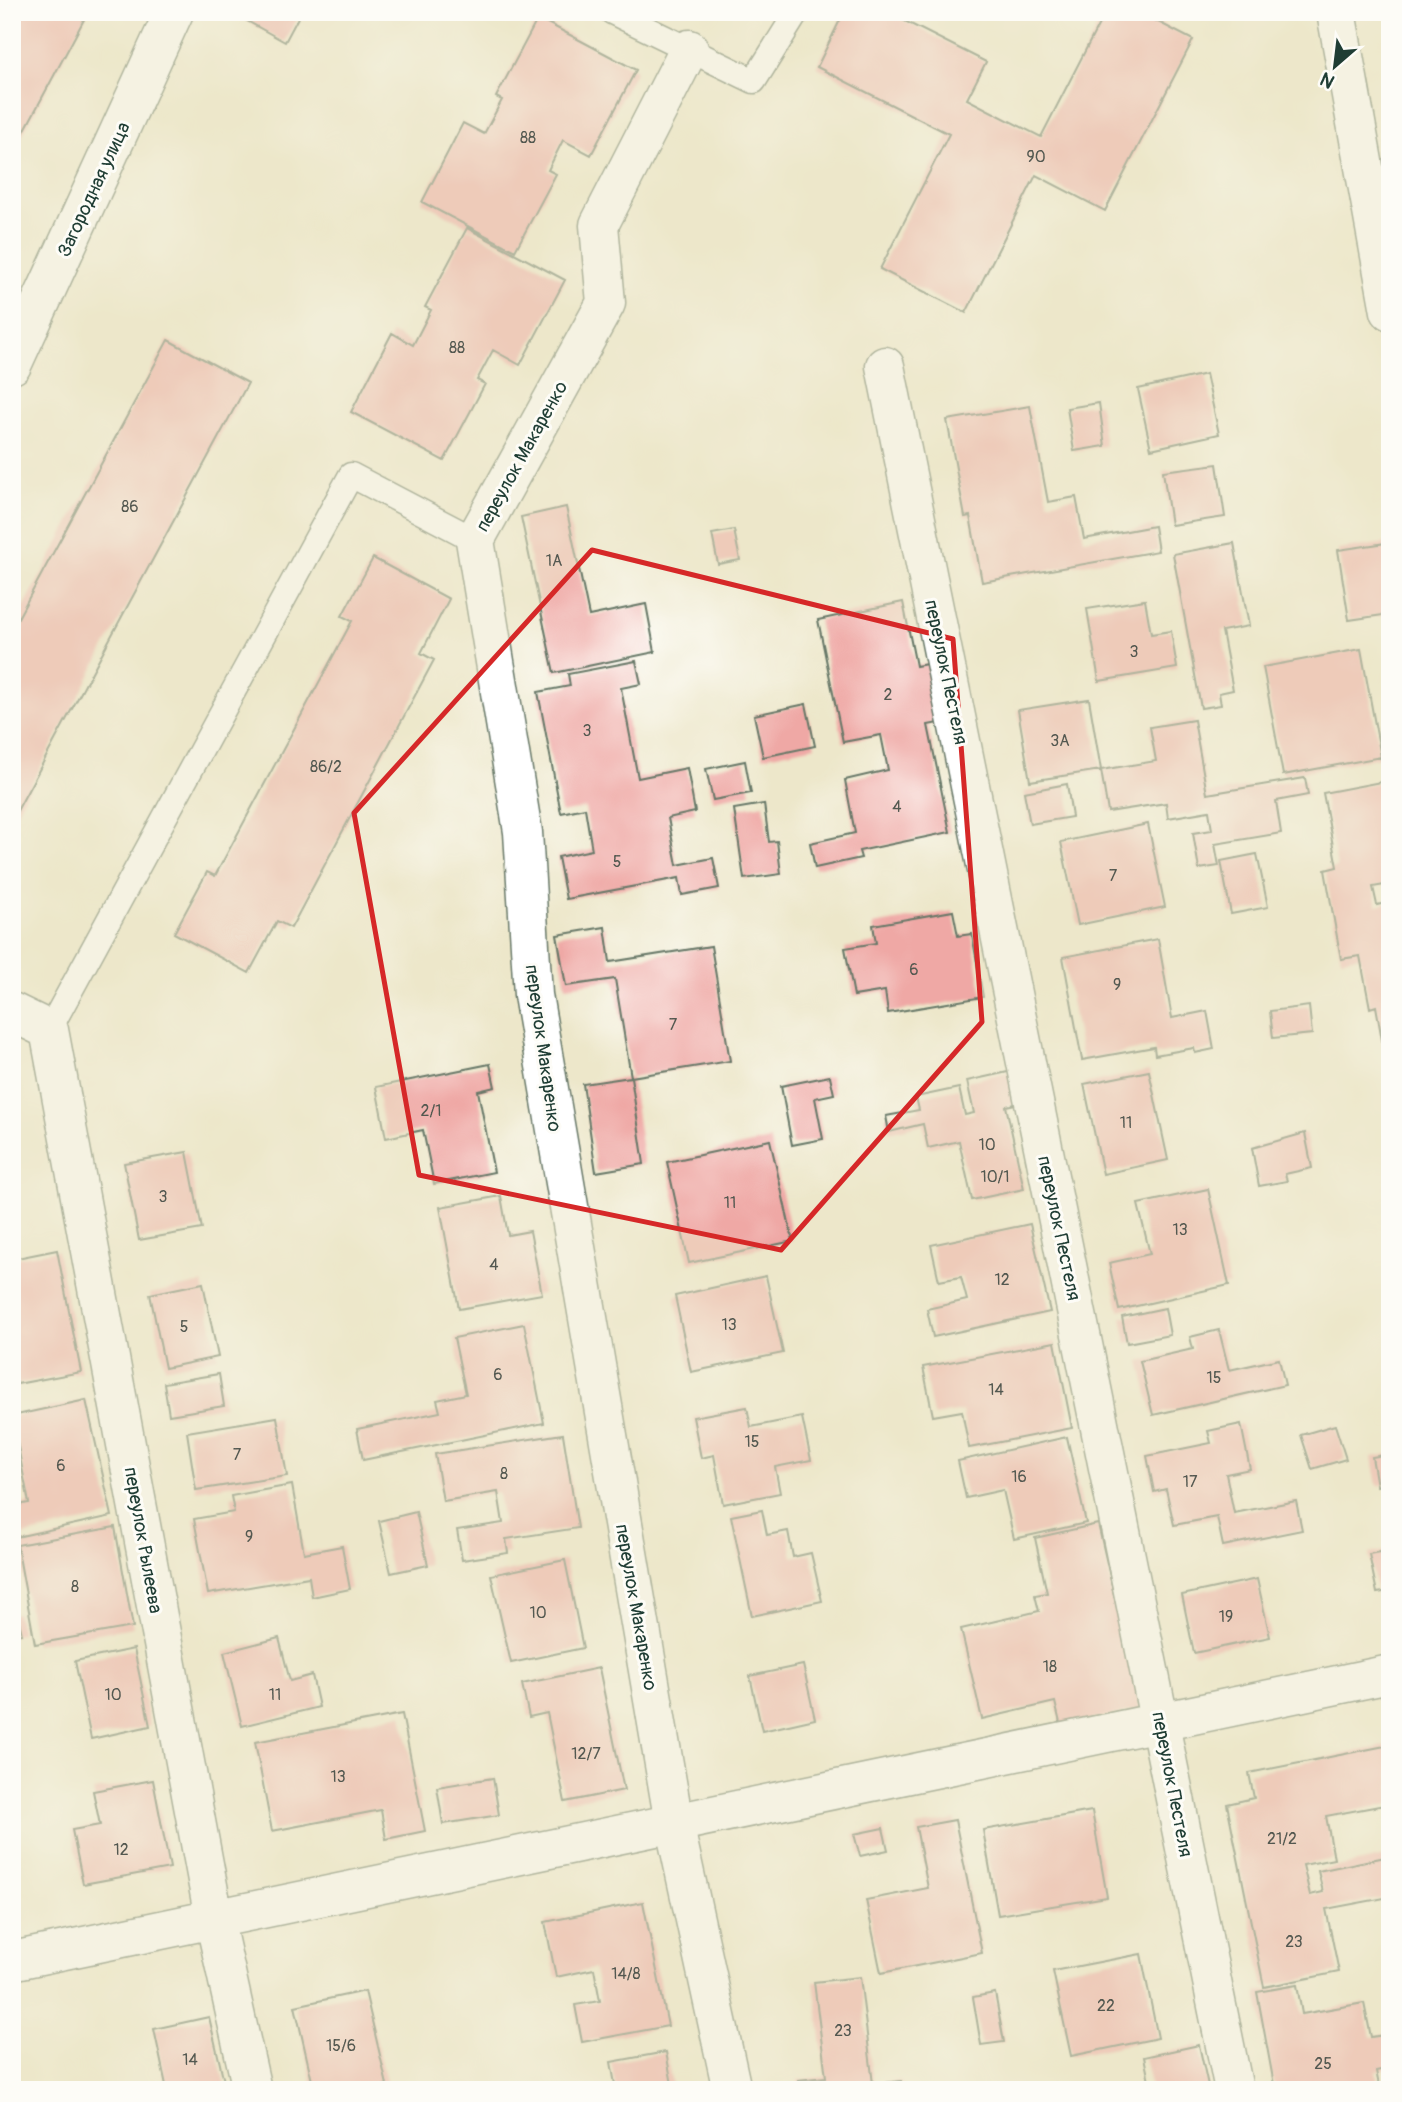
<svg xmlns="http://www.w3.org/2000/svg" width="1402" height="2102" viewBox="0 0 1402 2102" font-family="Pangolin,sans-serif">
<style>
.building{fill:#efa8a5}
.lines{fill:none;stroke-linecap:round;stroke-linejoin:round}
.lane-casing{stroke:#677868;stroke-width:27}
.street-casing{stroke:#677868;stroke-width:41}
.lane{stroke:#fff;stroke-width:24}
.street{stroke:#fff;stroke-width:38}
.marked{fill:none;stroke:#d62828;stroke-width:5;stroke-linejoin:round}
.labels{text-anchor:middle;stroke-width:6;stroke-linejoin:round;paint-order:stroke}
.number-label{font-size:16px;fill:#535850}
.street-label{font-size:19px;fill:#1f3d34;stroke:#fdfcf7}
</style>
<rect width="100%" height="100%" fill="#fdfcf7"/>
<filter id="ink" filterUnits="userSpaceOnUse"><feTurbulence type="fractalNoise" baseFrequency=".0143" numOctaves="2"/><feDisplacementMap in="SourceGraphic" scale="14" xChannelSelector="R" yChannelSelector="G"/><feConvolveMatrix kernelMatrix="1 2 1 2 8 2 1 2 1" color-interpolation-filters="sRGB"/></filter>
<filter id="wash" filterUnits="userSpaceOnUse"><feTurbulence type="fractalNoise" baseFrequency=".00686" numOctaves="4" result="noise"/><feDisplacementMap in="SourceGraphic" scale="28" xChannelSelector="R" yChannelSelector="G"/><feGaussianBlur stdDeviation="1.57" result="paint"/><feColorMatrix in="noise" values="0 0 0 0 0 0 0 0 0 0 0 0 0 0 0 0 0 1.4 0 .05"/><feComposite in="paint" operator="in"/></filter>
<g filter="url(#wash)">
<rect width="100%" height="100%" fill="#ede7ca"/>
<g id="blocks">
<path class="building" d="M12,12H88L12,154Z
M231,12H301L285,42Z
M844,12H887L986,62L967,99L1041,137L1105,12H1139L1193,40L1105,211L1036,175L966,313L880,269L949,134L817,67Z
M538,18L636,70L591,155L563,140L548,170L556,174L515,251L422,202L463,123L484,134L502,100L496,97Z
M467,228L565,280L520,365L493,350L477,380L485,384L444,461L351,412L392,333L413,345L431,310L425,307Z
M168,340L248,383L12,820V629Z
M1206,374L1219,434L1151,449L1138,389Z
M1099,403L1105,446L1074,451L1067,408Z
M1030,406L1048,502L1076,497L1084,539L1154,526L1158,551L982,582L970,516L965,517L947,420Z
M1217,464L1225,517L1171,525L1163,471Z
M566,507L589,616L646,604L655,652L554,673L521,517Z
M734,530L740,560L718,564L712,534Z
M1234,543L1249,626L1222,631L1233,690L1219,693L1221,705L1201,708L1173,554Z
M1386,543L1390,614L1349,620L1338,550Z
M373,558L449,599L421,653L434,660L291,928L277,921L249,973L174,933L207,872L215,876L352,621L342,616Z
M1145,600L1151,634L1171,631L1177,668L1099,681L1087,609Z
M903,602L916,666L937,662L949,721L928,725L950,832L859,851L861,858L815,868L810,843L855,833L845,780L888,770L881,735L843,742L818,620Z
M1361,649L1381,757L1283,775L1263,667Z
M636,661L641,684L621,688L638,778L687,768L695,812L668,818L677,865L713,858L719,888L682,895L679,878L566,899L558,857L592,850L585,808L561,813L538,692L570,686L568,674Z
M1089,699L1101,770L1030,781L1018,710Z
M806,704L815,746L763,757L754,715Z
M1194,720L1207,794L1305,778L1308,795L1276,801L1281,833L1215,844L1219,866L1199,869L1193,833L1212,830L1209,811L1168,818L1166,803L1108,812L1101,770L1156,761L1150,727Z
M1390,755V780L1386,781L1390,801V884L1373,887L1377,905L1390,902L1388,1074L1376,1006L1370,1008L1360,956L1341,959L1325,870L1337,867L1323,793L1386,781L1381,757Z
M745,761L751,793L713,800L706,769Z
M1067,784L1072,817L1030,824L1024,792Z
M764,804L769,842L777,841L781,874L744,879L734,809Z
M1148,824L1165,907L1078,925L1061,842Z
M1257,854L1268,907L1231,914L1221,861Z
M953,911L958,936L972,934L983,997L888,1013L885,991L854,996L845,948L876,943L873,925Z
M605,927L610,962L711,946L730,1061L631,1077L615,979L566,986L557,935Z
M1158,939L1172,1018L1207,1011L1214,1049L1195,1053L1194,1048L1155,1055L1154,1047L1082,1060L1063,957Z
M1309,1006L1312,1034L1273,1038L1270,1011Z
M490,1064L495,1087L478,1091L494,1172L434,1184L423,1130L386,1138L376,1087Z
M1017,1070L1025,1102L1006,1106L1024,1189L972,1200L959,1141L928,1148L923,1124L889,1132L886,1116L919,1110L916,1097L959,1088L965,1115L974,1113L967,1081Z
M1149,1071L1168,1160L1103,1174L1084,1084Z
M830,1076L834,1094L815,1098L823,1139L792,1145L781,1086Z
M631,1077L644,1164L596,1172L583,1084Z
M1305,1133L1312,1168L1285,1174L1287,1181L1259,1186L1252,1148Z
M770,1140L793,1241L689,1263L667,1162Z
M187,1152L202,1229L139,1240L124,1163Z
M1208,1189L1229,1285L1119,1310L1109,1263L1150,1254L1138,1204Z
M501,1196L508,1235L530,1231L542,1294L459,1309L440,1207Z
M1030,1224L1050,1312L933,1337L927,1309L967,1300L961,1277L939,1281L931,1245Z
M57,1250L81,1372L17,1384L12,1362V1259Z
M766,1276L783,1353L691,1372L675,1296Z
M203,1283L218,1357L165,1368L150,1294Z
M1165,1308L1170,1335L1127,1343L1122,1317Z
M524,1324L544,1423L363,1460L357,1429L440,1412L437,1400L466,1394L454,1338Z
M1219,1330L1229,1370L1279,1359L1285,1385L1153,1415L1140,1361L1193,1349L1190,1337Z
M1055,1342L1072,1428L969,1448L962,1411L933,1416L923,1367Z
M219,1374L224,1406L169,1415L164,1383Z
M86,1400L112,1516L12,1538V1506L29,1503L12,1416Z
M747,1407L751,1427L802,1417L811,1460L775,1467L780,1493L723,1504L714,1455L701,1458L693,1417Z
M277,1417L287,1476L196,1490L187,1432Z
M1241,1424L1250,1469L1226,1474L1234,1513L1296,1501L1302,1530L1223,1546L1217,1517L1174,1525L1166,1489L1154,1492L1147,1456L1211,1443L1208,1431Z
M1335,1425L1346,1459L1312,1469L1301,1435Z
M563,1434L578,1528L506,1539L508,1553L462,1560L457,1530L503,1523L498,1492L443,1501L435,1454Z
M1067,1437L1086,1523L1014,1539L1003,1490L966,1498L958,1461Z
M1390,1454V1484L1377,1486L1372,1457Z
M292,1485L304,1553L342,1546L350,1589L312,1597L309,1577L208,1594L194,1519L234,1512L231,1496Z
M762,1510L767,1535L788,1531L793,1557L811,1553L822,1601L752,1616L731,1516Z
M416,1512L428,1565L391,1573L379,1521Z
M1098,1524L1140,1709L1061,1727L1055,1702L982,1719L961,1629L1039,1611L1035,1595L1047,1593L1035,1538Z
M115,1527L133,1627L35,1644L17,1545Z
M1390,1550V1591L1377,1593L1369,1554Z
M565,1560L583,1648L511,1663L491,1575Z
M1257,1579L1270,1637L1194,1653L1182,1595Z
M17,1613L22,1634L12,1635V1614Z
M279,1638L290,1681L312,1675L319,1707L242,1726L224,1652Z
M134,1649L150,1726L91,1739L75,1661Z
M803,1665L815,1719L762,1731L750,1676Z
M599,1668L624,1790L565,1802L547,1713L529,1717L522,1684Z
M402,1714L425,1831L386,1839L381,1810L272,1831L255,1742Z
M1390,1745V1804L1326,1816L1334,1859L1303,1865L1310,1895L1323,1892L1318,1871L1390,1856V1897L1326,1909L1339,1972L1264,1987L1227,1804L1254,1798L1249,1773Z
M493,1778L499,1815L443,1824L437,1787Z
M153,1780L170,1868L83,1884L72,1830L100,1825L93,1791Z
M1092,1811L1107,1897L998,1915L983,1830Z
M955,1820L982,1953L881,1973L866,1900L928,1888L916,1827Z
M883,1828L888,1850L860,1856L854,1834Z
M643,1902L668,2026L582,2042L575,2005L600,2001L594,1969L556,1977L545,1922Z
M1141,1954L1158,2038L1071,2056L1053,1971Z
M860,1977L873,2084L901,2081L902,2090H799L798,2080L826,2077L814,1982Z
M1297,1985L1302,2014L1364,2003L1371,2037L1390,2034V2068L1376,2071L1380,2090H1275L1257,1992Z
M365,1991L387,2085L363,2090H314L295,2006Z
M995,1993L1004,2042L981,2045L973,1997Z
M209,2017L226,2090H167L154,2029Z
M1199,2045L1209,2090H1151L1144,2057Z
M666,2052L673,2090H616L611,2062Z"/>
</g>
</g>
<g filter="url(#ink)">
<use href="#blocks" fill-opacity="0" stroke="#677868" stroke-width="2"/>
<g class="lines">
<g class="lane-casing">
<path id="lane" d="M612,12L754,81L797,12
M49,1030L351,475L475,540"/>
</g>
<g class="street-casing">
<path id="street" d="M1336,12L1390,311
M689,49L599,225L606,303L475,540L523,832L533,995L674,1823L732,2090
M12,365L174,12
M885,366L1234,2090
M12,1012L49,1030L214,1918L252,2090
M12,1961L1390,1674"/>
</g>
<use href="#lane" class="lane"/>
<use href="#street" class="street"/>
</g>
</g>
<path d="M0 0H1402V2102H0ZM592,550L953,639L982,1022L781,1250L419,1175L354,813Z" fill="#ede7ca" fill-opacity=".55" fill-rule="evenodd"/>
<path class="marked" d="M592,550L953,639L982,1022L781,1250L419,1175L354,813Z"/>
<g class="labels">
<g class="number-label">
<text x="528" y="143">88</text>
<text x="1036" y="162">90</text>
<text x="457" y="353">88</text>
<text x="130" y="512">86</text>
<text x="554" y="566">1А</text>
<text x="1134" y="657">3</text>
<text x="888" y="700">2</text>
<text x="587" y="736">3</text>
<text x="1060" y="746">3А</text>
<text x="326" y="772">86/2</text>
<text x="897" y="812">4</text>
<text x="617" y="867">5</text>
<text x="1113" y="881">7</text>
<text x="914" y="975">6</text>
<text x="1117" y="990">9</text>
<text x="673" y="1030">7</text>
<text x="431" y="1116">2/1</text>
<text x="1126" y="1128">11</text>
<text x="987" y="1150">10</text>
<text x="995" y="1182">10/1</text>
<text x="163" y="1202">3</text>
<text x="730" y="1208">11</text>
<text x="1180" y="1235">13</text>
<text x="494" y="1270">4</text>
<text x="1002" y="1285">12</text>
<text x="729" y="1330">13</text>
<text x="184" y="1332">5</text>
<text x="498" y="1380">6</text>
<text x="1214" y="1383">15</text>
<text x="996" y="1395">14</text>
<text x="752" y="1447">15</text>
<text x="237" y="1460">7</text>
<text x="61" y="1471">6</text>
<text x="504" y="1479">8</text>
<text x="1019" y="1482">16</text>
<text x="1190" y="1487">17</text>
<text x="249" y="1542">9</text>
<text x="75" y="1592">8</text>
<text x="538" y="1618">10</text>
<text x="1226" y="1622">19</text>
<text x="1050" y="1672">18</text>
<text x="113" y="1700">10</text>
<text x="275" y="1700">11</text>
<text x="586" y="1759">12/7</text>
<text x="338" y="1782">13</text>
<text x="1282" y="1844">21/2</text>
<text x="121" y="1855">12</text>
<text x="1294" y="1947">23</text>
<text x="626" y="1979">14/8</text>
<text x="1106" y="2011">22</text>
<text x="843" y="2036">23</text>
<text x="341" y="2051">15/6</text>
<text x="190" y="2065">14</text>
<text x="1323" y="2069">25</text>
</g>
<g class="street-label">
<text transform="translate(93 189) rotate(-65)" y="7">Загородная улица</text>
<text transform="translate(521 456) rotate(-61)" y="7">переулок Макаренко</text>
<text transform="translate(947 672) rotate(78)" y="7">переулок Пестеля</text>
<text transform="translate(544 1048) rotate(82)" y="7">переулок Макаренко</text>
<text transform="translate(1060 1228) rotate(78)" y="7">переулок Пестеля</text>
<text transform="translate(144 1540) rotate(80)" y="7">переулок Рылеева</text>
<text transform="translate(637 1607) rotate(80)" y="7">переулок Макаренко</text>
<text transform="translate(1173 1784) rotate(79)" y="7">переулок Пестеля</text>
</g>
</g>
<rect width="1402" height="2102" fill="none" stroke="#fdfcf7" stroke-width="42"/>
<g transform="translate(1335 66) rotate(208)" stroke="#fdfcf7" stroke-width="5" paint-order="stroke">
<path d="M0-5L12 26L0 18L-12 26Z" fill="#1f3d34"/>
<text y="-10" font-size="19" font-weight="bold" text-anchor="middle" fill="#1f3d34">N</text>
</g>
</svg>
